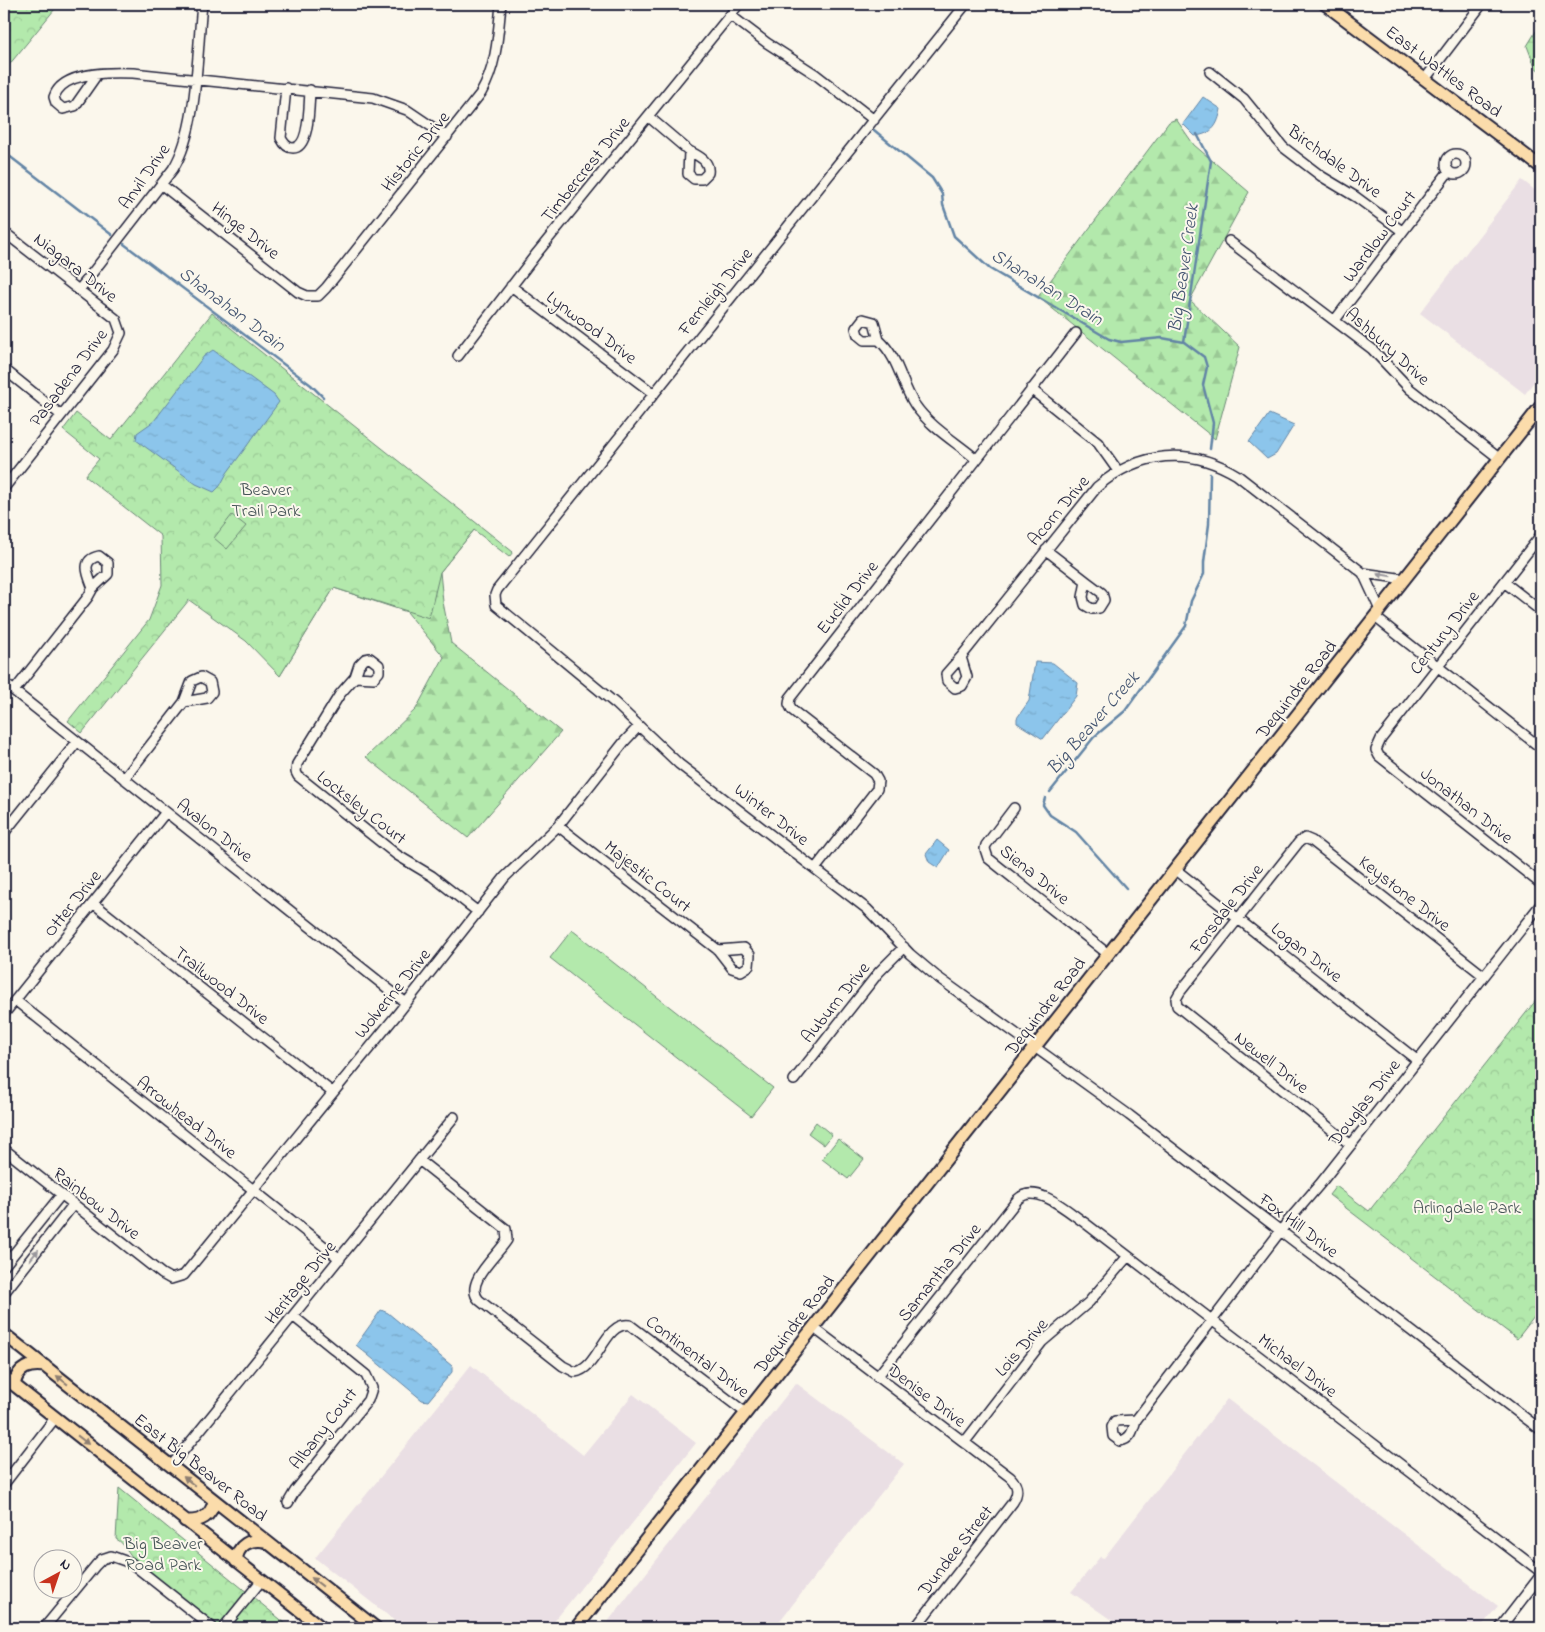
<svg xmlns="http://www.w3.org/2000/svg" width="1545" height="1632" viewBox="0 0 1545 1632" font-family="'Indie Flower',sans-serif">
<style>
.built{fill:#eadfe4}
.forest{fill:url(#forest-firs);stroke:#6a8674}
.wetland{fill:url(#wetland-marsh);stroke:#6a8674}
.park{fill:url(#park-crowns);stroke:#6a8674}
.pitch{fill:#b3e9ac;stroke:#6a8674}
.water{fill:url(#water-ripples);stroke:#6284a5}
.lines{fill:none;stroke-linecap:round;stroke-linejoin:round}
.stream{stroke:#6284a5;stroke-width:2.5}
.minor-casing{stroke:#22223b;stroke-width:12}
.major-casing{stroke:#22223b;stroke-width:15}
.minor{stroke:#fbf7ec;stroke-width:9}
.major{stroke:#fbdcab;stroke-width:11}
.oneway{fill:#99979c}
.oneway2{fill:#8e7f73}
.labels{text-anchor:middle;stroke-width:4;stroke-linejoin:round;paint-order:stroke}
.street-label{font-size:18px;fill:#22223b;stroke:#fbf7ec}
.park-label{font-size:18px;fill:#465457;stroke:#fbf7ec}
.water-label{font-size:19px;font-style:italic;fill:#425370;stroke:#fbf7ec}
</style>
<defs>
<pattern id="forest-firs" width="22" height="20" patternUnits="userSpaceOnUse" patternTransform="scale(1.25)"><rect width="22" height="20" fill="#b3e9ac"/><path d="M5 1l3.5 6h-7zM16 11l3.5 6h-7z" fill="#9ac895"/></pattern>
<pattern id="wetland-marsh" width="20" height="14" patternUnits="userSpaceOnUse" patternTransform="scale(1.25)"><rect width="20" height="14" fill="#b3e9ac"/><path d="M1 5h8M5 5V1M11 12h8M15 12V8" fill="none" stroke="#9ac895"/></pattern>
<pattern id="park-crowns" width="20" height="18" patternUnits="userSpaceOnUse" patternTransform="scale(1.25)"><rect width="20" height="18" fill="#b3e9ac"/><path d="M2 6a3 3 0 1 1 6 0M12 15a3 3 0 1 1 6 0" fill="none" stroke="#9ac895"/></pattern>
<pattern id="water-ripples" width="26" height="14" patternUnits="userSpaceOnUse" patternTransform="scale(1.25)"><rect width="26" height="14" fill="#8cc5eb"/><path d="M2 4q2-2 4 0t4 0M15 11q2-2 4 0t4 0" fill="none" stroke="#78a9ca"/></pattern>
</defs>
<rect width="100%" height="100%" fill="#fbf7ec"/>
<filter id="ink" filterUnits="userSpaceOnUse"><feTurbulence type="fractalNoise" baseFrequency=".02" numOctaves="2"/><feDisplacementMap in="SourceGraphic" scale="10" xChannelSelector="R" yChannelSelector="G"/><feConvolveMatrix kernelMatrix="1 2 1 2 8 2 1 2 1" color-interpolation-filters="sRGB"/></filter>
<g filter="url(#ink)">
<path class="built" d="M1522,180L1541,195V372L1525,394L1420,313Z
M471,1365L583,1455L633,1394L696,1443L549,1628H404L315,1558Z
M796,1383L904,1464L774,1628H603Z
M1227,1399L1498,1606L1480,1628H1123L1071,1592L1100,1557L1104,1558Z"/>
<path class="forest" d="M1176,119L1194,145L1249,192L1190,300L1240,347L1215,439L1038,297L1169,122Z
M474,530L440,572L443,602L451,643L561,732L468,838L366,757L416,709L444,657L407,612L334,588L280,676L231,579Z"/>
<path class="wetland" d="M1541,23V72L1535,67L1527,46Z"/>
<path class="park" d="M4,4H59L4,71Z
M212,313L513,552L509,557L474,530L440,572L429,618L334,588L280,676L246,641L189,600L82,733L68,721L149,620L162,585L161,536L85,476L99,459L63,430L76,413L111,440Z
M1541,994V1308L1517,1339L1329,1195L1336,1186L1369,1211Z
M816,1122L832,1135L824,1145L808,1133Z
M119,1488L291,1628H221L136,1561C128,1554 125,1543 116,1539Z"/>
<path class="pitch" d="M232,515L246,526L227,549L214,538Z
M572,930L773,1088L751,1116L550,958Z
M838,1139L864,1159L848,1179L822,1159Z"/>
<path class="water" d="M1203,97L1221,109C1218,125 1213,134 1195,136L1183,124Z
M213,350L274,395L279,402L227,473L220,486L214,492L196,484L136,440L137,433L154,421L204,356Z
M1269,414L1294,425L1276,454L1267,459L1249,442Z
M1035,662L1053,663L1078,683L1076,696L1043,739L1017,723V718L1029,701Z
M937,840L949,850L938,868L929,862L926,854Z
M381,1310L388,1313L452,1366V1372L428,1401L422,1400L356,1345Z"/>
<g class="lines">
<path class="stream" d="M874,130L932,178L942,194L943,205L954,236L990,269L1109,339L1121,342L1162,338L1184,342L1204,357L1207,367L1203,385L1213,423L1210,449
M4,152L112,235
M124,244L311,385L323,397
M1184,342L1211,161L1197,134
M1050,792L1094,737L1125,711L1186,626L1191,601L1204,574V562L1209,524L1210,474
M1045,798L1043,805L1050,815L1076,832L1126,888"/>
<g class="minor-casing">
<path id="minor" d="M966,4L497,590L495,595L496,605L616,704L679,764L867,909L910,954L936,976L1129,1115L1541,1430
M730,15L767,43L815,74L874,120
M1210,72L1244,99L1283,147L1321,176L1356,197L1402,231
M96,76L75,106L63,109L56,103L54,97C62,71 111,72 133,73L373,98L407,110L447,137
M1425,79L1482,4
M286,88L281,138C284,144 287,148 293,148C310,148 309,103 310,90
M649,117L689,151
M689,151C699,156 710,161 708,173L702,179H694L688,174Z
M1446 164a10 10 0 1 1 20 0a10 10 0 1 1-20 0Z
M162,185L298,292L307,296H318L326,288L481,93C497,65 498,35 501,4
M4,232L116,319L121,333L113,350L4,488
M1229,241L1372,349L1410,389L1500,459
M511,286L654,394
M79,290L173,169C198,129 197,52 202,4
M863,319L874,322L879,340H864L858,335L856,328Z
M1335,320L1449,171
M879,340C899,358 901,384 915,405C930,427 956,442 976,459
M458,356L537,253L739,4
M4,369L61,415
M1031,389L1098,443L1118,471
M1541,535L1381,739L1376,750L1379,756L1541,884
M1046,550L1086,581
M1363,573L1405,579
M1086,581L1102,593L1104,600L1099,608L1092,609L1085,605L1083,597Z
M1504,582L1541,611
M1375,617L1541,748
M961,657L1097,487C1139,451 1190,446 1237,475L1363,573L1380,610
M961,657L967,677L962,686L955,688L947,681L946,674Z
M355,677L374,678L379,672V665L370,658L365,659L359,665L355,677L340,694L297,764L296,772L298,776L397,855L432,876L478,912
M4,683L406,1003
M14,691L88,597L93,588L108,574V563L99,556C80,560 88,575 93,588
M124,779L184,702L192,681L201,677L210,682L212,692L207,698L184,702
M1014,808L986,845L985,849L988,858L1108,954
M558,826L718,950L732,968L741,971L749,966L750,955L744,948L718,950
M4,833L77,742
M815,869L877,789L878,781L874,774L792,710L789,704L790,698L1076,333
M1175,869L1418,1061
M93,903L332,1092
M15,1000L340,1259
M4,1014L166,812
M794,1080L879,972L904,947
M1351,1145L1177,1006L1176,999L1180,992L1299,842L1305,838L1312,841L1484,976
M4,1149L162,1274L171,1279L184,1275L399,1012L505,877L558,826L624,742L639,726
M419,1160L506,1229L507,1240C498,1255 463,1283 479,1300L563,1366L575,1372C599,1369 604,1321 630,1325L746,1413
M4,1266L61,1195
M4,1293L73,1205
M814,1328L1010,1477C1018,1485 1019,1492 1013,1502L915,1628
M877,1377L1018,1199C1036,1182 1069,1212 1085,1223L1541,1572
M1136,1420C1133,1429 1132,1439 1120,1441L1113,1436L1112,1427L1115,1421L1136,1420L1289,1220L1320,1184L1541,904
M964,1443L1042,1342L1089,1302L1128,1256
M171,1466L454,1117
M4,1484L55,1418
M288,1503L295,1491L368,1400L372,1388L366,1375L293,1316
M44,1628L96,1565L102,1559L111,1556L131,1563L213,1628
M223,1628L261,1581
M1500,1628L1541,1575"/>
</g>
<g class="major-casing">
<path id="major" d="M1325,4L1541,167
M4,1334L376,1628
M4,1377L322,1628
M14,1385C18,1367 29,1364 45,1366
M185,1521C200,1522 212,1517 214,1500
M236,1561C238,1544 250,1539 265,1541
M576,1628L1541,406"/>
</g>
<use href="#minor" class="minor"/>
<use href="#major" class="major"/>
</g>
<defs><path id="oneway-solid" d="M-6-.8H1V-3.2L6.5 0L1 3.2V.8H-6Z" transform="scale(1.25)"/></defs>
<g class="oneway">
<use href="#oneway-solid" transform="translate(1384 575) rotate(-171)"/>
<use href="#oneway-solid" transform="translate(34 1255) rotate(-51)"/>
</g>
<g class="oneway2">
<use href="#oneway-solid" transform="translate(62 1380) rotate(-142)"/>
<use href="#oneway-solid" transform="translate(83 1440) rotate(38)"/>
<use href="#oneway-solid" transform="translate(189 1481) rotate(-141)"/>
<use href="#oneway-solid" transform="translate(317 1582) rotate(-142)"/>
</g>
</g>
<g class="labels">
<g class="street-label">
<text transform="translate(1444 71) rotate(37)" y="6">East Wattles Road</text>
<text transform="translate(415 151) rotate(-51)" y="6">Historic Drive</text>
<text transform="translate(1335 161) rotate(36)" y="6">Birchdale Drive</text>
<text transform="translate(585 169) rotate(-51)" y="6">Timbercrest Drive</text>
<text transform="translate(144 176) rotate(-55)" y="6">Anvil Drive</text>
<text transform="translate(246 230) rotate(38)" y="6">Hinge Drive</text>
<text transform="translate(1379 236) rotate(-53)" y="6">Wardlow Court</text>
<text transform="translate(76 267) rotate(38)" y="6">Niagara Drive</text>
<text transform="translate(715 291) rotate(-51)" y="6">Fernleigh Drive</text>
<text transform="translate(592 327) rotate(37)" y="6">Lynwood Drive</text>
<text transform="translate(1388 346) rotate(42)" y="6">Ashbury Drive</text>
<text transform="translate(68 377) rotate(-53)" y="6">Pasadena Drive</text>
<text transform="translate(1058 510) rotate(-50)" y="6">Acorn Drive</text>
<text transform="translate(847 597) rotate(-52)" y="6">Euclid Drive</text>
<text transform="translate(1444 632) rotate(-52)" y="6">Century Drive</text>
<text transform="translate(1296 689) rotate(-52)" y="6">Dequindre Road</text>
<text transform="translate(1467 805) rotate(38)" y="6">Jonathan Drive</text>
<text transform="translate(362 807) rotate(38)" y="6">Locksley Court</text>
<text transform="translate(772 814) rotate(38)" y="6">Winter Drive</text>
<text transform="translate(215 830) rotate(38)" y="6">Avalon Drive</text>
<text transform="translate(1035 874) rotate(39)" y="6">Siena Drive</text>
<text transform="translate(648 876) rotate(38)" y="6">Majestic Court</text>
<text transform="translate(1405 893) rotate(38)" y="6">Keystone Drive</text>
<text transform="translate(72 903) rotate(-51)" y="6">Otter Drive</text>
<text transform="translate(1226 908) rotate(-52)" y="6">Forsdale Drive</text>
<text transform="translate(1307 952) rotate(38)" y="6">Logan Drive</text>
<text transform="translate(222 985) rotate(38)" y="6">Trailwood Drive</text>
<text transform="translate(392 993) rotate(-51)" y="6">Wolverine Drive</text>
<text transform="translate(835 1002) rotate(-51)" y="6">Auburn Drive</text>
<text transform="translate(1045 1006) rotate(-52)" y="6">Dequindre Road</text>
<text transform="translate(1272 1062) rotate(38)" y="6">Newell Drive</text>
<text transform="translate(1364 1102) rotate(-52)" y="6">Douglas Drive</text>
<text transform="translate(187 1117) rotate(38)" y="6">Arrowhead Drive</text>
<text transform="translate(97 1203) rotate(38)" y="6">Rainbow Drive</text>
<text transform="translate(1299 1225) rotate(37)" y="6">Fox Hill Drive</text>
<text transform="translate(939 1272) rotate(-51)" y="6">Samantha Drive</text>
<text transform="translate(300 1282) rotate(-51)" y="6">Heritage Drive</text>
<text transform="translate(794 1324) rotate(-52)" y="6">Dequindre Road</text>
<text transform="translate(1021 1347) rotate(-49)" y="6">Lois Drive</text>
<text transform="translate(698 1356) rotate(37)" y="6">Continental Drive</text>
<text transform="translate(1298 1365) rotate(37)" y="6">Michael Drive</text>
<text transform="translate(927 1395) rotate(37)" y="6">Denise Drive</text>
<text transform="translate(323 1428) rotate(-52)" y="6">Albany Court</text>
<text transform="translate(201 1467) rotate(38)" y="6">East Big Beaver Road</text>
<text transform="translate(955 1550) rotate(-52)" y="6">Dundee Street</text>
</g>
<g class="park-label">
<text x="266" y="495">Beaver<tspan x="266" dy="21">Trail Park</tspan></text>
<text x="1467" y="1213">Arlingdale Park</text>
<text x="163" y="1549">Big Beaver<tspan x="163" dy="21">Road Park</tspan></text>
</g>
<g class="water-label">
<text transform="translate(1182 268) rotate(-82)" y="7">Big Beaver Creek</text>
<text transform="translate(1048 286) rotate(32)" y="7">Shanahan Drain</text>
<text transform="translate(233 308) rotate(37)" y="7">Shanahan Drain</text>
<text transform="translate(1092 722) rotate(-49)" y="7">Big Beaver Creek</text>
</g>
</g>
<rect width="1545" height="1632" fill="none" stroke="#fbf7ec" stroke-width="20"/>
<rect x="10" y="10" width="1525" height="1612" fill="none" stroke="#22223b" stroke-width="2" filter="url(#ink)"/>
<g transform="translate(58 1574) rotate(40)"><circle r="24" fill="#fbf7ec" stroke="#a4a2a5"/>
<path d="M0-4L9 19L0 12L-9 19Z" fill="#c8321e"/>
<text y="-8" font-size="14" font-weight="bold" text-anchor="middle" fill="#22223b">N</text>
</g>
</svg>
